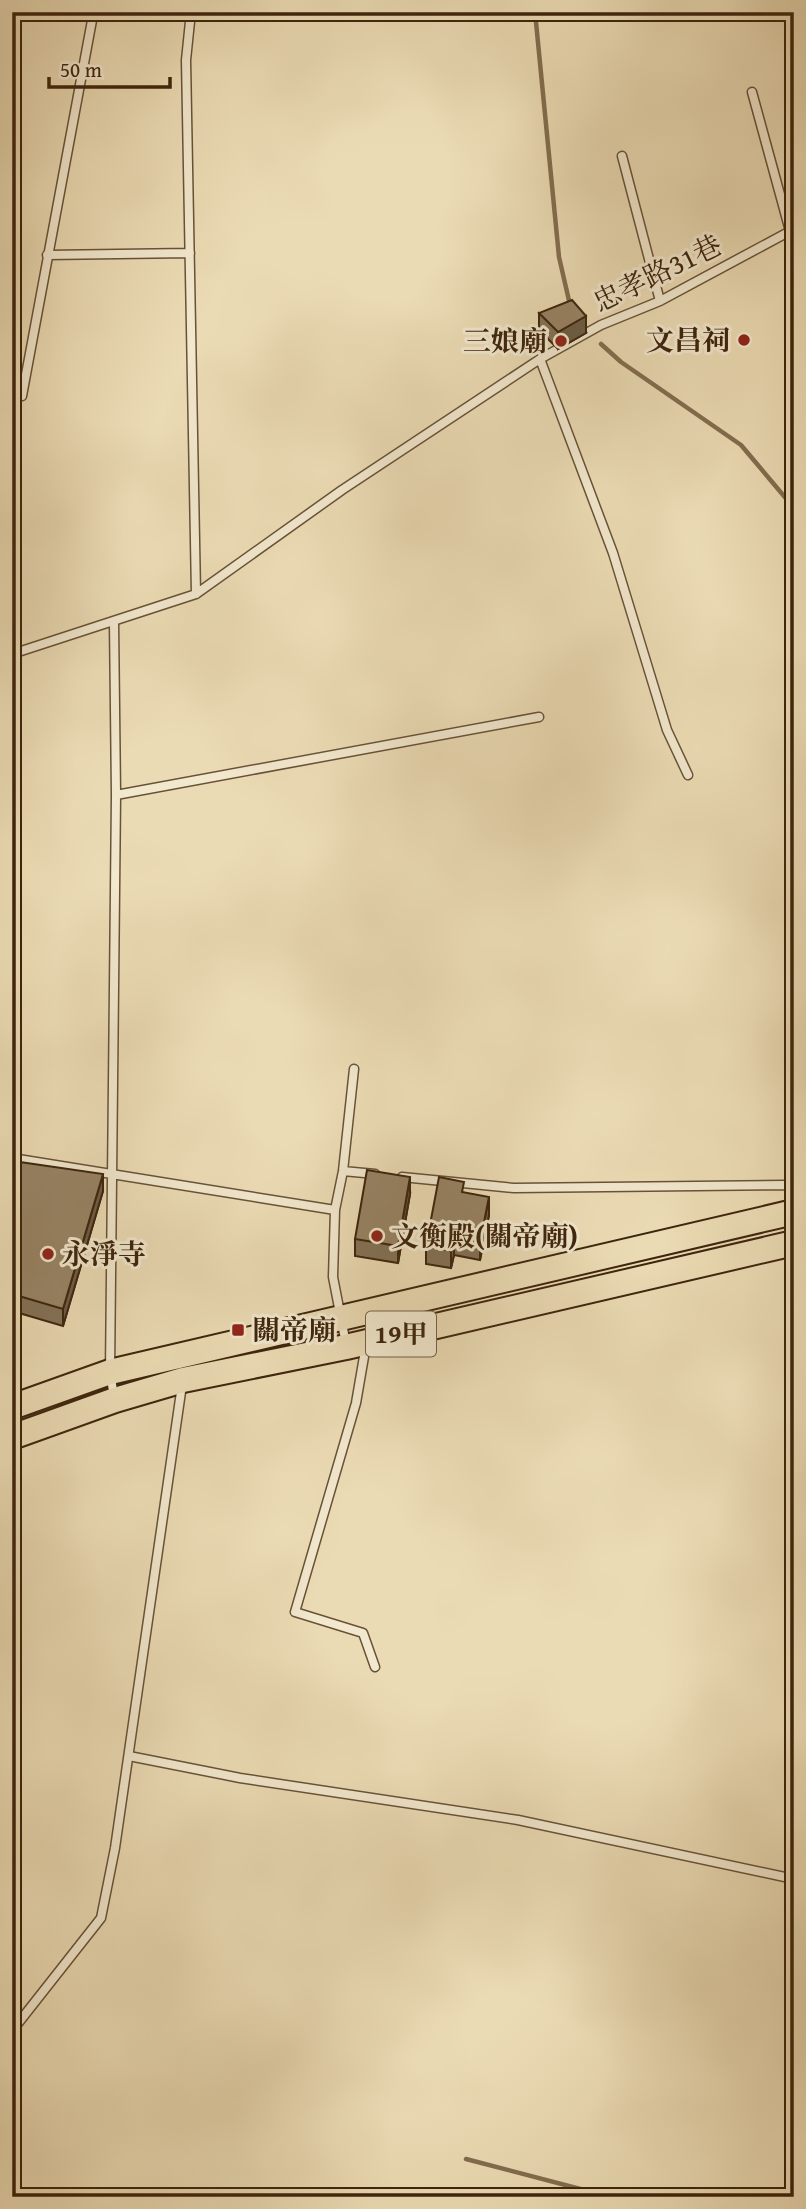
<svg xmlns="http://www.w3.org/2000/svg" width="806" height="2209" viewBox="0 0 806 2209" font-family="'Gentium Book Plus','Noto Serif TC',serif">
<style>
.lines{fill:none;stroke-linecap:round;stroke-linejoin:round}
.stream{stroke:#826d4f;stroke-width:4.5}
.lane-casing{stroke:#685237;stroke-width:11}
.primary-casing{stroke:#3d240d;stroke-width:28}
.lane{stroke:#f2e8ce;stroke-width:8}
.primary{stroke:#ebdbb4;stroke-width:24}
.wall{fill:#827156;stroke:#3d240d;stroke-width:2}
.shaded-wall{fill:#6a5c46;stroke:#3d240d;stroke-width:2}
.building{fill:#978364;stroke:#3d240d;stroke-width:2}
.poi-dot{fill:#8f2418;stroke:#f2e8ce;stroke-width:2.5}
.labels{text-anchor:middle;stroke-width:6;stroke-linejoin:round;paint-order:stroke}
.shield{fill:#f2e8ce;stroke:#735f47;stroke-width:2}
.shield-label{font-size:26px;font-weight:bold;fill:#3d240d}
.street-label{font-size:28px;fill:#3d240d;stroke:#f2e8ce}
.poi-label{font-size:28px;font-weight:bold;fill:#3d240d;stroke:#f2e8ce;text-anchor:start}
</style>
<rect width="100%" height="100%" fill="#ebdbb4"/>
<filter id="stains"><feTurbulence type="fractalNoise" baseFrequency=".00286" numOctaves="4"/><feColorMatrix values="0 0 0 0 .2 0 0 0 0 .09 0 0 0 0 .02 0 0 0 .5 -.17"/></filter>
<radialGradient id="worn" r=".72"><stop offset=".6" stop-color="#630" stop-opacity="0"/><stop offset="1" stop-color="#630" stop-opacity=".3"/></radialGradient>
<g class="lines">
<path class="stream" d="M535,12L559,257L570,305
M601,344L621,362L741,445L794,508
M466,2159L611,2197"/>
<g class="lane-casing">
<path id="lane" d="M191,12L186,60L196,594
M752,92L790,231
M622,156L660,301
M47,255L190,253
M540,359L613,553L667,730L688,775
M22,396L93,15
M114,622L116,795L110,1372L114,1397
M12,654L196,594L342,490L540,359L601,325L660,301L794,229
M116,795L539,717
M12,1158L335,1210
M343,1171L375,1174
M402,1177L514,1188L784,1185L794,1187
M346,1344L333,1277L335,1210L343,1171L354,1069
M366,1345L356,1403L295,1612L363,1633L375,1667
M129,1756L240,1778L518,1820L794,1879
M12,2031L101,1918L115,1848L182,1385"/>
</g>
<g class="primary-casing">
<path id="primary" d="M12,1407L110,1372L794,1212
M12,1437L115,1400L183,1380L346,1347L794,1243"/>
</g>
<use href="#lane" class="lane"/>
<use href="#primary" class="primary"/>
</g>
<path class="wall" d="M539,313L586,333L558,349L539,330Z
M13,1161L103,1191L63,1326L12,1311Z
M464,1193L489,1215L480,1260L454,1255L451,1268L426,1264V1246Z
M410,1194L398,1263L355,1256V1239Z"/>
<path class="shaded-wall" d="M586,316V333L558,349V332Z
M103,1174V1191L63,1326V1309Z
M410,1177V1194L398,1263V1246Z
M489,1197V1215L480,1260V1242Z
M454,1238V1255L451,1268V1251Z"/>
<path class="building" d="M572,300L586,316L558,332L539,313Z
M13,1161L103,1174L63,1309L12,1294Z
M367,1170L410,1177L398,1246L355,1239Z
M439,1177L464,1182L462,1192L489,1197L480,1242L454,1238L451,1251L426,1246Z"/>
<g class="poi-dot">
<circle cx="744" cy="340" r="7"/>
<circle cx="561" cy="341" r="7"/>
<circle cx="377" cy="1236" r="7"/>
<circle cx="48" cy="1254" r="7"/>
<rect x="231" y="1323" width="14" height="14" rx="3.5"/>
</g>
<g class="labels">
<rect class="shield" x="366" y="1311.5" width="70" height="45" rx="5"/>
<g class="shield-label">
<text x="401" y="1343">19甲</text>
</g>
<g class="street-label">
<text transform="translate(657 273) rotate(-26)" y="10">忠孝路31巷</text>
</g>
<g class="poi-label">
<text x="730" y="350" text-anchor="end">文昌祠</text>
<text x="547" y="351" text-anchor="end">三娘廟</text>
<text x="391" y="1246">文衡殿(關帝廟)</text>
<text x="62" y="1264">永淨寺</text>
<text x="252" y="1340">關帝廟</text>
</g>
</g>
<rect width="806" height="2209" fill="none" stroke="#ebdbb4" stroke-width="42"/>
<rect x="14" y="14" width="778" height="2181" fill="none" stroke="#3d240d" stroke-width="3.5"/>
<rect x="21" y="21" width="764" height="2167" fill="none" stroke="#3d240d" stroke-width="2"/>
<path d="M49 77v10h121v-10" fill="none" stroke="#3d240d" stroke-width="3.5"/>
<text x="60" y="77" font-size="21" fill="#3d240d" stroke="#f2e8ce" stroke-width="5" paint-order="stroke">50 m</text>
<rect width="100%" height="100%" filter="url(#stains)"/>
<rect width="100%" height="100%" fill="url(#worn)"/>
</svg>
